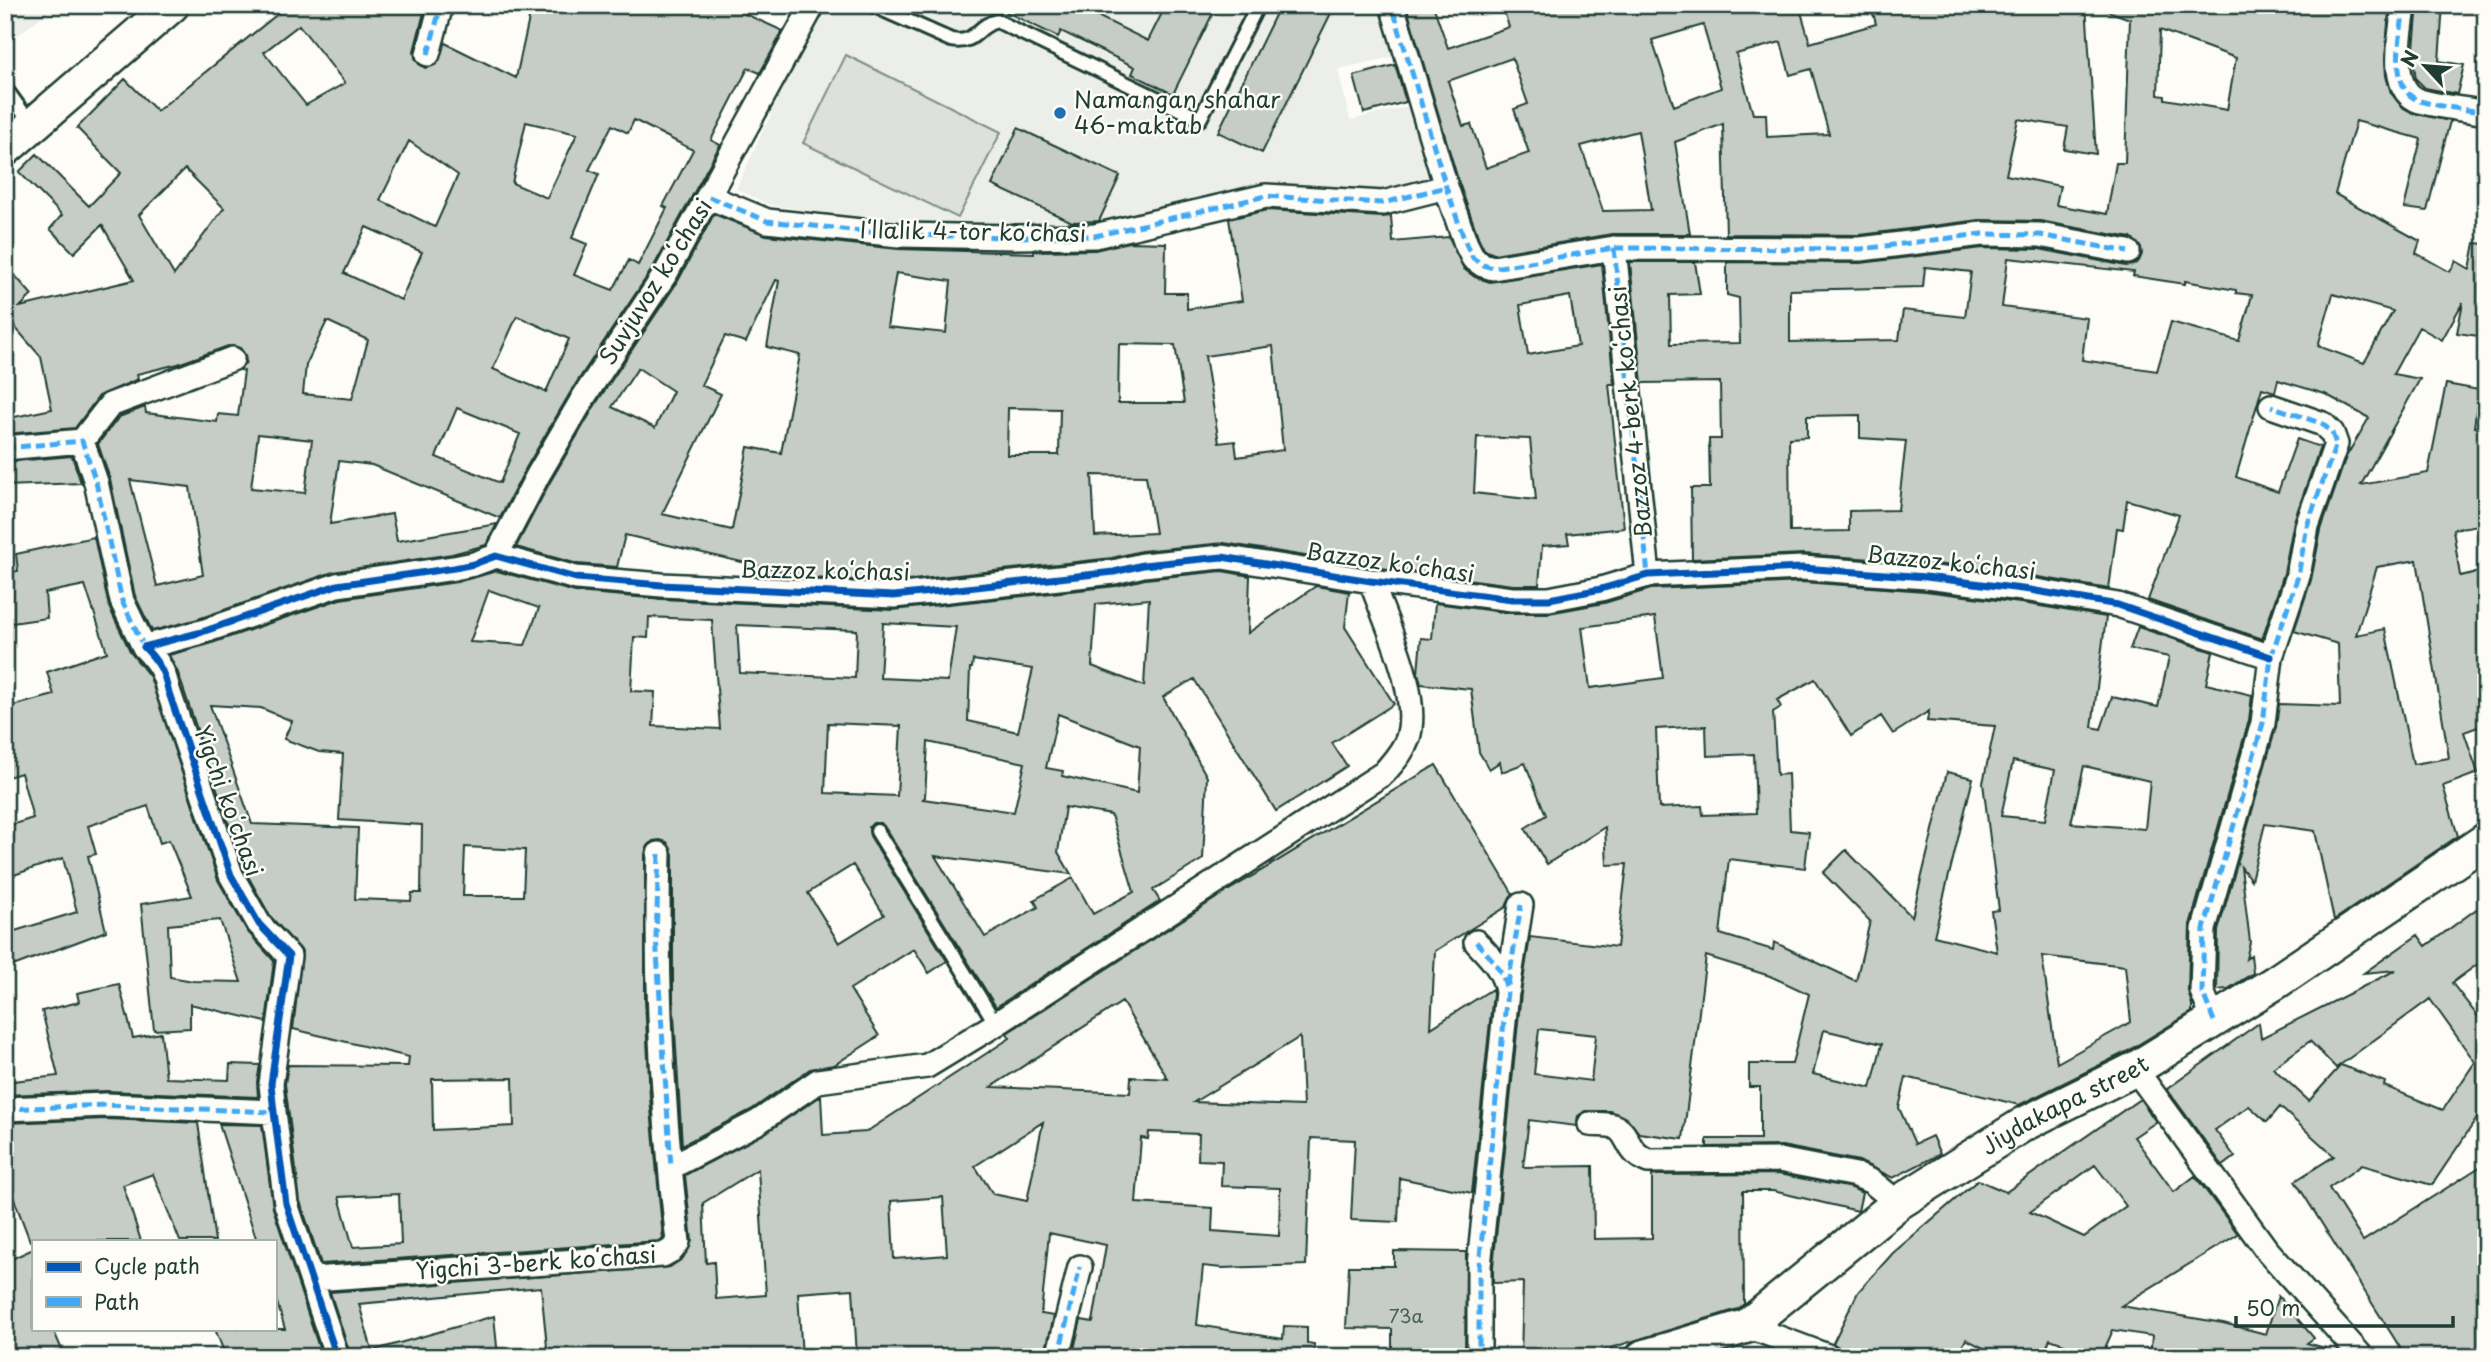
<svg xmlns="http://www.w3.org/2000/svg" width="2491" height="1362" viewBox="0 0 2491 1362" font-family="'Playpen Sans',sans-serif">
<style>
.built{fill:#eceee9}
.green{fill:#dde0db;stroke:#7e8e88;stroke-width:2}
.building{fill:#c6cdc7;stroke:#1f3d34;stroke-width:2;fill-rule:evenodd}
.lines{fill:none;stroke-linecap:round;stroke-linejoin:round}
.lane-casing{stroke:#1f3d34;stroke-width:18}
.street-casing{stroke:#1f3d34;stroke-width:28}
.secondary-casing{stroke:#1f3d34;stroke-width:38}
.lane{stroke:#fdfcf7;stroke-width:12}
.street{stroke:#fdfcf7;stroke-width:23}
.secondary{stroke:#fdfcf7;stroke-width:33}
.quiet{stroke:#3fa9f5;stroke-width:5;stroke-dasharray:10 5;stroke-linecap:butt}
.cycleway-casing{stroke:#fdfcf7;stroke-width:11}
.cycleway{stroke:#0057b8;stroke-width:7}
.poi-dot{fill:#1f6fb2;stroke:#fdfcf7;stroke-width:2.5}
.labels{text-anchor:middle;stroke-width:5;stroke-linejoin:round;paint-order:stroke}
.number-label{font-size:19px;fill:#496159}
.poi-label{font-size:23px;fill:#1f3d34;stroke:#fdfcf7;text-anchor:start}
.street-label{font-size:23px;fill:#1f3d34;stroke:#fdfcf7}
</style>
<rect width="100%" height="100%" fill="#fdfcf7"/>
<filter id="ink" filterUnits="userSpaceOnUse"><feTurbulence type="fractalNoise" baseFrequency=".0143" numOctaves="2"/><feDisplacementMap in="SourceGraphic" scale="14" xChannelSelector="R" yChannelSelector="G"/><feConvolveMatrix kernelMatrix="1 2 1 2 8 2 1 2 1" color-interpolation-filters="sRGB"/></filter>
<g filter="url(#ink)">
<path class="built" d="M5,5H56L5,45Z
M822,5H1380L1396,56L1338,69L1350,120L1411,106L1434,183L1379,197L1264,192L1094,232L903,224L770,205L736,189Z"/>
<path class="green" d="M846,55L1001,132L958,218L803,143Z"/>
<path class="building" d="M283,5H426L414,51L415,58L419,64L425,68L437,64L445,43L516,78L532,5H745L743,13L783,31L760,73L748,68L711,140L720,145L654,266L573,388L526,468L500,518L372,465L339,461L330,524L392,514L397,541L497,524L486,545L452,554L333,572L198,619L152,631L135,596L110,479L98,444L119,417L145,407L146,413L217,422L218,414L238,416L244,371L240,370L246,362L245,355L240,348L228,346L178,364L137,374L138,379L99,396L75,428L5,434V419L52,409L41,357L8,319L5,321V264L32,295L20,307L134,280L102,225L74,253L50,229L62,215L19,172L37,154L89,206L121,173L77,128L125,79L157,111L285,8ZM299,25L345,83L306,105L264,52ZM634,120L693,150L663,206L667,208L638,265L629,260L613,290L574,275L587,244L572,238L599,174L589,170L612,125L628,133ZM526,122L577,134L547,198L512,183ZM409,141L458,175L435,227L380,200ZM185,169L224,208L174,275L139,215ZM366,227L422,252L401,300L344,273ZM517,316L569,339L546,392L493,369ZM327,321L368,340L352,399L303,394L306,365ZM457,408L520,434L500,483L436,457ZM258,434L312,440L305,493L251,488ZM130,480L190,487L203,575L157,586Z
M992,5H1075L1148,41L1166,5H1217L1173,94L1132,74L1135,67L1061,31L1058,37Z
M1280,5H1335L1262,153L1218,132Z
M1406,5H1433L1448,48L1509,27L1502,5H1799L1810,43L1876,24L1871,5H2086L2096,154L2064,149L2068,127L2018,119L2006,175L2060,186L2056,205L2107,214L2116,163H2125L2130,19L2099,8L2100,5H2351L2389,11L2385,60L2386,76L2391,93L2402,107L2413,113L2450,121L2427,211L2404,208L2421,139L2356,121L2335,194L2420,241L2416,253L2450,272L2456,261L2470,269L2475,243L2486,244V337L2457,333L2463,302L2442,340L2419,327L2393,374L2420,379L2361,485L2428,473L2446,384L2479,390L2474,427L2486,425V524L2453,529L2460,576L2486,570V724L2464,732L2478,773L2443,786L2458,836L2334,920L2315,831L2265,824L2251,880L2241,867L2250,942L2246,959L2251,955L2253,973L2228,989L2217,990L2218,931L2276,727L2279,704L2340,706L2338,644L2294,631L2311,580L2321,530L2346,457L2369,418L2325,394L2278,380L2275,392L2262,388L2236,477L2278,492L2297,439L2320,447L2294,521L2284,573L2262,639L2148,600L2179,515L2127,500L2123,529L2117,528L2109,589L2032,576L1928,563L1803,554L1692,559L1691,488H1710L1709,439H1721L1720,382L1642,383L1630,262H1695L1700,294L1670,295L1671,344L1740,343L1739,298L1727,295V262L1861,263L1983,248L2039,249L2126,266L2133,265L2139,261L2142,254L2141,247L2131,238L2040,221L1980,220L1860,235L1726,234L1723,124L1675,142L1690,234H1612L1494,254L1489,252L1484,249L1479,239L1459,183ZM1703,25L1721,88L1674,106L1652,40ZM2160,30L2236,58L2227,110L2165,99V96L2158,95ZM1781,42L1790,75L1811,69L1829,134L1767,137L1766,114H1753L1736,54ZM1512,58L1528,104L1514,109L1529,153L1486,168L1471,124L1463,126L1448,81ZM1638,131L1651,210L1603,211L1581,146ZM2008,258L2134,272L2133,276L2185,284V281L2236,290V293L2252,295L2239,341L2171,322L2157,371L2082,360L2087,318L2002,307ZM1925,267L1971,272L1965,317L1903,310L1899,340L1790,342V290L1923,287ZM2333,294L2393,311L2364,363L2318,346ZM1860,415V438L1906,441L1898,510L1849,511V531L1790,532L1789,438L1807,437V416ZM2417,560L2449,758L2413,764L2385,629L2356,635L2377,567Z
M2418,5H2443L2439,61L2464,65L2457,94L2425,88L2416,79L2413,59Z
M1395,65L1406,102L1364,113L1354,76Z
M1018,128L1120,176L1099,221L1072,222L992,185Z
M1267,210L1382,217L1391,216L1393,242L1449,237L1464,269L1475,277L1490,282L1602,264L1614,384H1609L1624,528L1567,534L1569,544L1542,546L1539,585H1513L1373,567L1224,543L1141,551L1112,558L894,582L811,578L625,535L617,567L578,564L516,547L550,482L597,402L678,281L714,214L766,235L898,249L1034,253V251L1095,250L1129,242L1166,243L1165,293H1187V309L1242,301L1229,219ZM896,273L951,281L946,333L887,327ZM776,280L779,281L767,347L800,355L781,453L748,447L732,530L662,514L721,394L701,385L725,336L746,342ZM1570,296L1578,346L1528,355L1520,305ZM1119,344L1175,345L1184,403H1118ZM1273,346L1283,450L1237,457L1235,441L1219,443L1205,356ZM638,368L673,391L655,428L612,407ZM1008,408L1060,409L1059,455H1007ZM1477,437L1530,439L1536,500L1474,493ZM1092,475L1146,476L1155,533L1095,536Z
M72,456L81,483L5,486V462Z
M94,537L109,607L131,653L150,677L218,880L247,931L274,961L266,1022L190,1004V1028L154,1030L141,904L192,896L169,840L160,843L148,806L88,826L96,854L88,856L106,931L5,969V934L77,912L63,858L5,878V827L33,818L21,773L5,778V708L54,695L47,672L107,652L85,585L45,593L47,618L5,624V573L18,571L16,554ZM220,920L241,982L193,981L170,977L168,925Z
M497,571L575,592L661,599L893,610L1116,586L1145,579L1222,571L1250,576L1248,633L1316,586L1349,592L1345,627L1394,704L1332,743L1347,766L1276,811L1194,679L1163,697L1207,777L1203,859L1153,890L1160,901L996,1007L884,826L881,823H873L869,827L870,836L947,961L929,973L914,949L850,989L879,1036L834,1065L810,1069L751,1110L682,1145L673,999V854L667,842L660,840L653,841L647,846L645,854V1000L650,1098L663,1239L659,1241L321,1264L300,1201L285,1084L288,1065L408,1066L409,1057L293,1029L302,951L270,916L244,869L178,673L169,655L206,645L340,599L457,582ZM489,590L539,608L525,645L470,642ZM1149,599L1144,686L1092,666L1096,604ZM649,617L712,620L720,729L653,726L655,692L631,691L634,637L648,638ZM883,623L956,627L948,681L880,678ZM737,625L857,630L855,678L740,673ZM973,660L1033,669L1018,732L968,721L970,668H972ZM210,705L261,708L292,721L284,739L319,752L343,754L339,820L422,825L421,893H412L411,901L355,899L358,828L252,824ZM1058,714L1140,746L1137,793L1062,776L1063,771L1046,768ZM828,723L901,726L897,796L825,793ZM928,742L1025,763L1014,812L923,799L925,797ZM1065,807L1111,815L1134,892L1093,914L1073,878L1034,900L1038,907L985,937L935,856L1071,874L1058,852ZM465,847L525,850L523,896H463ZM853,865L884,915L839,943L808,893ZM513,1078L514,1126L433,1130L432,1079ZM399,1194L401,1244L353,1247L339,1197Z
M1802,582L1925,591L2028,604L2106,617L2092,727L2101,729L2112,697L2158,707L2169,657L2130,649L2138,627L2213,652L2206,684L2252,695L2249,720L2190,925L2188,991L2192,1005V1012L2126,1052L2019,1105L1906,1077L1899,1108L1915,1144L1932,1136L1940,1154L1893,1178L1859,1161L1782,1146L1707,1147V1139H1760V1087H1749V1064H1792L1809,994L1770,976L1706,956L1683,1139L1639,1133L1628,1119L1610,1111H1585L1578,1116L1576,1126L1529,1120L1523,1167L1593,1166L1594,1239L1652,1238V1175L1778,1174L1852,1188L1862,1193L1858,1211L1773,1191H1743L1744,1304L1738,1309L1581,1357H1521L1523,1282L1493,1283V1267L1521,993L1530,937L1617,947L1627,864L1607,865L1605,827L1547,864L1525,828L1546,815L1525,763L1502,772L1500,762L1489,769L1479,752L1471,689L1421,684L1418,673L1421,638L1432,639L1435,603L1510,613H1549L1604,603L1651,589ZM1655,617L1663,678L1590,688L1582,627ZM1815,679L1851,736L1881,716L1893,734L1929,711L1927,721L1995,726L1983,783L1999,910L1991,911L1997,952L1934,936L1973,778L1947,772L1912,917L1846,850L1823,873L1870,921L1856,981L1774,942L1773,950L1720,934L1729,859L1805,868L1809,832L1790,830L1788,774L1777,775L1773,712L1781,707L1777,700ZM1706,726L1707,756L1754,754L1756,813L1703,815L1702,806L1659,808L1656,729ZM2013,761L2055,770L2045,820L2001,816ZM2084,766L2150,781L2145,829L2071,823ZM2042,956L2125,966L2131,1022L2057,1063ZM1539,1029L1596,1035L1591,1081L1534,1074ZM1824,1030L1882,1044L1871,1088L1813,1074Z
M1436,765L1513,894L1510,897L1506,907L1435,951L1431,1028L1492,989L1493,993L1472,1193L1400,1178L1398,1222L1351,1220L1355,1140L1311,1138L1306,1265L1222,1268L1203,1266L1197,1325L1283,1339L1284,1326L1307,1327V1343L1314,1344L1313,1357H1221L1193,1352V1357H1072L1081,1320L1093,1322L1106,1245L1049,1233L1041,1314L1054,1316L1044,1357H857L853,1289L798,1293L802,1357H548L541,1287L359,1304L374,1357H351L330,1292L670,1267L683,1258L692,1241L685,1175L764,1134L821,1096L823,1135L866,1132L1010,1038L1007,1033L1221,895ZM1122,1002L1168,1079L1131,1077L1130,1093L991,1087ZM1300,1037L1303,1106L1194,1102ZM1043,1122L1027,1201L993,1194L975,1166ZM1149,1132L1199,1134L1198,1160L1222,1161L1221,1186L1280,1188L1279,1236L1212,1231L1213,1208L1136,1203L1141,1138L1148,1139ZM758,1169L766,1295L716,1299L714,1262L706,1263L703,1203ZM943,1197L947,1255L894,1259L891,1201Z
M2486,902V958L2452,983L2486,1027V1105L2432,1185L2362,1165L2329,1188L2363,1241L2486,1163V1348L2472,1357H2406L2295,1181L2334,1156L2280,1107L2267,1122L2249,1106L2215,1130L2235,1157L2223,1166L2167,1089L2259,1023L2261,1038L2396,970L2364,973L2418,935L2426,946ZM2430,999L2475,1062L2443,1110L2384,1086L2385,1082L2341,1065L2309,1101L2273,1068L2310,1041L2336,1068Z
M119,984L133,1038L161,1033L166,1078L229,1080L230,1064L260,1065L257,1082L258,1097L106,1091L5,1095V1082L58,1076L42,1011L79,1002L77,993Z
M2140,1099L2156,1122L2134,1137L2174,1192L2195,1176L2238,1234L2121,1306L2223,1323L2266,1334L2278,1296L2314,1338L2307,1343L2325,1348L2324,1357H2150L2152,1336L2113,1330L2101,1357L2050,1339L2043,1357H2001L1966,1339L1957,1357H1856L1842,1351L1833,1343L1858,1292L1893,1253L1978,1180L2006,1192ZM2095,1165L2126,1206L2084,1237L2030,1212Z
M106,1119L198,1123L215,1241H180L153,1174L123,1185L141,1241H30L5,1175V1123Z
M219,1124L262,1125L273,1208L322,1357H226L215,1329H285L275,1296V1241H257Z
M33,1249V1329H53L65,1357H12L5,1342V1262Z
M1394,1251L1466,1252L1465,1357H1392V1329L1346,1328L1349,1266H1394Z
M494,1316L498,1357H376L375,1350Z"/>
<g class="lines">
<g class="lane-casing">
<path id="lane" d="M872,5L951,40C977,45 976,25 997,21L1200,119L1258,5
M5,88L32,125
M877,831L996,1024"/>
</g>
<g class="street-casing">
<path id="street" d="M2404,5C2402,32 2386,90 2420,101C2441,107 2464,109 2486,113
M1394,12L1446,187L1466,244L1473,258L1483,265L1493,268L1614,248L1861,249L1982,234L2040,235L2128,252
M428,54L441,5
M709,197L767,221L899,235L1014,237L1095,236L1266,196L1383,203L1446,187
M1614,248L1648,575
M82,441L110,405L232,359
M5,448L82,441L96,482L122,601L144,647
M496,556L576,578L662,585L894,596L1114,572L1143,565L1222,557L1371,581L1512,599H1549L1601,589L1648,575L1802,568L1926,577L2030,590L2118,605L2271,657
M496,556L538,475L585,395L666,273L813,5
M1476,942C1491,958 1504,970 1507,992L1479,1266V1357
M1508,989L1521,905
M2214,1021L2202,991L2204,929L2263,723L2271,657L2298,576L2307,526L2336,444L2332,433L2323,424L2271,406
M2135,1069L2266,1249L2362,1357
M5,1109L106,1105L274,1112
M1590,1124C1597,1125 1607,1124 1613,1126C1631,1133 1624,1151 1648,1161L1779,1160L1856,1175L1872,1182L1898,1203
M671,1167L758,1122L818,1081L927,1066L996,1024L1384,773C1393,762 1403,752 1408,738C1421,694 1386,624 1371,581
M313,1279L663,1255L672,1250L678,1242C663,1114 655,983 659,854
M1747,1326L1830,1357
M337,1357L286,1204L274,1112L271,1084L289,956L259,924L231,875L168,690C164,671 158,661 144,647L202,632L337,585L454,568L474,564L496,556
M1058,1357L1080,1267"/>
</g>
<g class="secondary-casing">
<g id="secondary">
<path d="M5,149L172,5"/>
<path id="s1" d="M1643,1357L1747,1326L1898,1203L2024,1124L2135,1069L2276,982L2486,840"/>
</g>
</g>
<use href="#lane" class="lane"/>
<use href="#street" class="street"/>
<use href="#secondary" class="secondary"/>
<path class="quiet" d="M2404,5C2402,32 2386,90 2420,101C2441,107 2464,109 2486,113
M1394,12L1446,187L1466,244L1473,258L1483,265L1493,268L1614,248L1861,249L1982,234L2040,235L2128,252
M428,54L441,5
M709,197L767,221L899,235L1014,237L1095,236L1266,196L1383,203L1446,187
M1614,248L1648,575
M5,448L82,441L96,482L122,601L144,647
M659,854L656,937L671,1167
M1476,942C1491,958 1504,970 1507,992L1479,1266V1357
M1508,985L1521,905
M2214,1021L2202,991L2204,929L2263,723L2271,657L2298,576L2307,526L2336,444L2332,433L2323,424L2271,406
M5,1109L106,1105L274,1112
M1058,1357L1080,1267"/>
<g class="cycleway-casing">
<path id="cycleway" d="M337,1357L286,1204L274,1112L271,1084L289,956L259,924L231,875L168,690C164,671 158,661 144,647L202,632L337,585L454,568L474,564L496,556L576,578L662,585L894,596L1114,572L1143,565L1222,557L1371,581L1512,599H1549L1601,589L1648,575L1802,568L1926,577L2030,590L2118,605L2271,657"/>
</g>
<use href="#cycleway" class="cycleway"/>
</g>
</g>
<circle class="poi-dot" cx="1060" cy="113" r="7"/>
<g class="labels">
<g class="number-label">
<text x="1406" y="1323">73a</text>
</g>
<g class="poi-label">
<text x="1074" y="108">Namangan shahar<tspan x="1074" dy="26">46-maktab</tspan></text>
</g>
<g class="street-label">
<text transform="translate(973 232) rotate(1)" y="8">Iʻllalik 4-tor koʻchasi</text>
<text transform="translate(656 282) rotate(-58)" y="8">Suvjuvoz koʻchasi</text>
<text transform="translate(1631 412) rotate(-96)" y="8">Bazzoz 4-berk koʻchasi</text>
<text transform="translate(1390 563) rotate(8)" y="8">Bazzoz koʻchasi</text>
<text transform="translate(1951 563) rotate(6)" y="8">Bazzoz koʻchasi</text>
<text transform="translate(825 571) rotate(1)" y="8">Bazzoz koʻchasi</text>
<text transform="translate(228 801) rotate(70)" y="8">Yigchi koʻchasi</text>
<text dy="8" stroke="none"><textPath href="#s1" startOffset="497">Jiydakapa street</textPath></text>
<text transform="translate(536 1263) rotate(-4)" y="8">Yigchi 3-berk koʻchasi</text>
</g>
</g>
<rect width="2491" height="1362" fill="none" stroke="#fdfcf7" stroke-width="28"/>
<rect x="14" y="14" width="2463" height="1334" fill="none" stroke="#1f3d34" stroke-width="2.5" filter="url(#ink)"/>
<rect x="32" y="1240" width="245" height="91" fill="#fdfcf7" stroke="#a4b0a9" stroke-width="2"/>
<rect x="46" y="1262" width="35" height="10" fill="#0057b8" stroke="#a4b0a9" stroke-width="2"/>
<text x="94" y="1274" font-size="21" fill="#1f3d34">Cycle path</text>
<rect x="46" y="1297" width="35" height="10" fill="#3fa9f5" stroke="#a4b0a9" stroke-width="2"/>
<text x="94" y="1310" font-size="21" fill="#1f3d34">Path</text>
<g transform="translate(2425 66) rotate(296)" stroke="#fdfcf7" stroke-width="5" paint-order="stroke">
<path d="M0-5L12 26L0 18L-12 26Z" fill="#1f3d34"/>
<text y="-10" font-size="19" font-weight="bold" text-anchor="middle" fill="#1f3d34">N</text>
</g>
<path d="M2236 1316v10h217v-10" fill="none" stroke="#1f3d34" stroke-width="3.5"/>
<text x="2246" y="1316" font-size="21" fill="#1f3d34" stroke="#fdfcf7" stroke-width="5" paint-order="stroke">50 m</text>
</svg>
